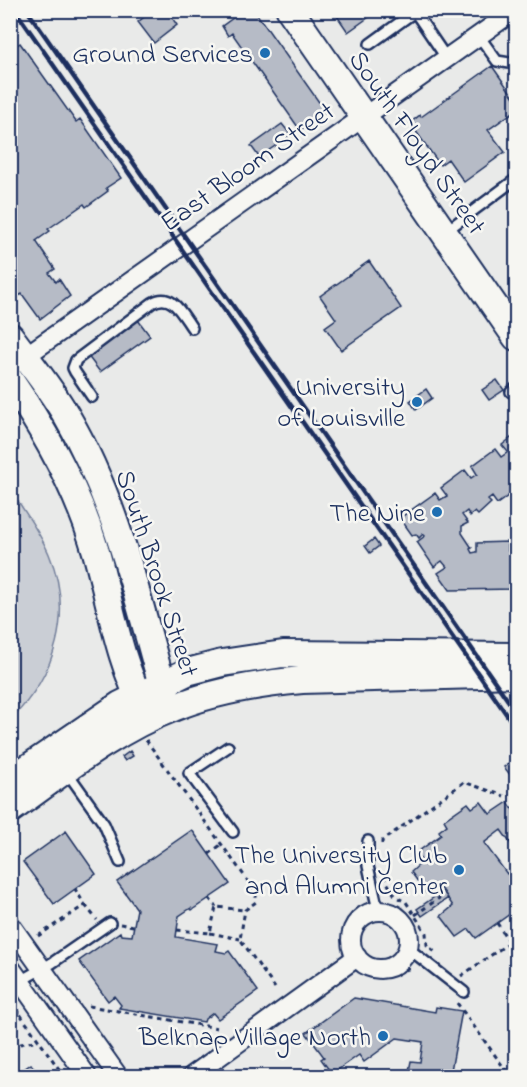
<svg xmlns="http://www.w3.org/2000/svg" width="527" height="1087" viewBox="0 0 527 1087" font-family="'Indie Flower',sans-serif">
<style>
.green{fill:#caced5;stroke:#727e9a;stroke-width:1.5}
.building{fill:#b6bbc6;stroke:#1b2f5e;stroke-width:1.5}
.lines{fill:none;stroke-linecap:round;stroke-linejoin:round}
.lane-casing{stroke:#1b2f5e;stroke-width:14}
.street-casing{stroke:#1b2f5e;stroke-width:22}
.secondary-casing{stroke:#1b2f5e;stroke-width:30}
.path{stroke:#1b2f5e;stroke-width:3;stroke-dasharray:4.5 4.5;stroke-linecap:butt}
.lane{stroke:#f6f6f2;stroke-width:9}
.street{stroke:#f6f6f2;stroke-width:18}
.secondary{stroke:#f6f6f2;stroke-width:26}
.rail{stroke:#1b2f5e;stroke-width:4.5}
.poi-dot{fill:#1f6fb2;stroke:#f6f6f2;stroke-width:2}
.labels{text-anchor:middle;stroke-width:5;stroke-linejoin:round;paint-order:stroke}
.poi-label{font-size:27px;fill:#1b2f5e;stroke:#f6f6f2;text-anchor:end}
.street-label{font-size:27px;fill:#1b2f5e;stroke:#f6f6f2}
</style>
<rect width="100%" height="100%" fill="#e9eae9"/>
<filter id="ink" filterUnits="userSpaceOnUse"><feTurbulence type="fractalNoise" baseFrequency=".0167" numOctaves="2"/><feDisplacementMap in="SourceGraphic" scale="12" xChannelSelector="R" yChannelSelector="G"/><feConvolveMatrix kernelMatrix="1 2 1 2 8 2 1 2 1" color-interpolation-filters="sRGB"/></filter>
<g filter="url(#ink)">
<path class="green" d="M18,501C29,518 41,535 49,554C74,613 56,675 11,719L10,508Z"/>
<path class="building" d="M153,10H167L177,25L154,43L138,22Z
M244,10H254L326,112L300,130L232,33L228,36L222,26Z
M333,10H379L348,32Z
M20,43L76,122L80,119L121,178L106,188L108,191L86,207L84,204L48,229L50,231L36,241L55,269L49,273L56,282L59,279L70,296L40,319L22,294L10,301V50Z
M492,66L516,100V110L488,130L505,152L464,182L448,159L440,165L410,123L420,115L421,117Z
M282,124L291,135L259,157L251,146Z
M369,261L401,308L341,350L325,327L336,319L320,296Z
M138,320L150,336L100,372L87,355Z
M497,380L504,390L489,400L482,390Z
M426,389L432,398L416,410L410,401Z
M516,434V490L497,504L492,497L488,500L491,503L478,515L475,512L470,516L467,511L462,515L468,523L462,526V533L472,548L470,549L472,553L477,552V543L508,542V551H513V542H516V589L450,590L438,573L447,567L442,561L434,567L417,542L425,536L423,534L419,538L416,534L412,535L400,518L435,493L440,500L447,496L441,488L465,470L471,478L477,474L472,466L495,449L501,457L508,452L502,445Z
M374,539L379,546L370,553L365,546Z
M130,751L133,756L125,761L122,757Z
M511,762L516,770V782L504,767Z
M481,802L490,814L508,802L516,814V851L501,830L484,843L507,874L516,867V913L512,916L510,914L476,938L469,929L457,937L441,916L453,906L443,891L438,884L426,893L411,872L422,862L416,853L441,835L439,831L447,825L444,820L468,803L472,808Z
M192,830L230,884L192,910L191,908L179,916L176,937L218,944L216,951L226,953L229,951L258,991L218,1019L213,1013L205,1019L204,1022L119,1008L121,1005L114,996L108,1001L79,961L120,932L121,935L132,936L137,909L117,882Z
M66,831L96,874L54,904L23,862Z
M443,891L448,898L422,916L417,909Z
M354,998L435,1012L436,1007L462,1011L450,1076H408L411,1061L420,1062L423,1042L397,1038L364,1062L359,1055L332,1074L321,1059L324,1057L306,1033Z
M31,1064L39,1076H14Z"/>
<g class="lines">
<g class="lane-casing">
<path id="lane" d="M415,12L447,59
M479,36L497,61L516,64
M370,44L417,10
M446,231L516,179
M511,392L516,388
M92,397L75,372L73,368L76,360L152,303C172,291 182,314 192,328
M228,747L189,773L233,832
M67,772L104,824L120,862
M368,841V866L378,910
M409,949L464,992
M20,981L52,963L110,923"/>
</g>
<g class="street-casing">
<path id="street" d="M10,367L515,10
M351 940a29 29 0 1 1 58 0a29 29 0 1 1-58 0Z
M10,924L118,1076
M10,967L87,1076
M192,1076L357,957"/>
</g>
<g class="secondary-casing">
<path id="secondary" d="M290,10L516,337
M10,336C29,362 50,387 66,415C115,498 136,592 162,685L168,699
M10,380C47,434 78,490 96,552C111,605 119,662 145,710
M10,780L120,705L187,672L222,663L283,654L516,656
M10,810C62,773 113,731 173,708C214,691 258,684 302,680L516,674"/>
</g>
<path class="path" d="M146,740L256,892V902L245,910L240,939L275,988
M382,844V841L464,782L504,796
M209,854L222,844
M383,876L396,897L406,902L426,933L427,945L435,952
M209,898L216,907
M85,905L97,920
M415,915L445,894
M497,923L509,942
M120,924L134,926
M177,930L210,933L216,907L245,910
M210,933L240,939
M38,936L85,905L75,889
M362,973L385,978L413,967
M461,976L516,938
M10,1000L64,1076
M457,1003L510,1076
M89,1006L217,1028
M12,1048L16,1045L38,1040
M11,1049L18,1011
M508,1074L516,1071"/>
<use href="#lane" class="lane"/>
<use href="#street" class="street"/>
<use href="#secondary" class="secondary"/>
<path class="rail" d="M15,10L516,728
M27,10L516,712"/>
</g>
</g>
<g class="poi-dot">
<circle cx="265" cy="53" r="6"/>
<circle cx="417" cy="402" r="6"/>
<circle cx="437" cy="512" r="6"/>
<circle cx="459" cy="870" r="6"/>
<circle cx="383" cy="1036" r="6"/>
</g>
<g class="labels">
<g class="poi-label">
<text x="253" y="62">Ground Services</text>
<text x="405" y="395">University<tspan x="405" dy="31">of Louisville</tspan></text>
<text x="425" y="521">The Nine</text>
<text x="447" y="863">The University Club<tspan x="447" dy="31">and Alumni Center</tspan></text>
<text x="371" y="1045">Belknap Village North</text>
</g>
<g class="street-label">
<text transform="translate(418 142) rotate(55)" y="9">South Floyd Street</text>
<text transform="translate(247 166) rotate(-35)" y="9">East Bloom Street</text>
<text transform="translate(158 573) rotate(72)" y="9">South Brook Street</text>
</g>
</g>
<rect width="527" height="1087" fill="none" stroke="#f6f6f2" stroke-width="36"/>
<rect x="18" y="18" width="491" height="1051" fill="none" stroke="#1b2f5e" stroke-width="2" filter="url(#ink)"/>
</svg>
